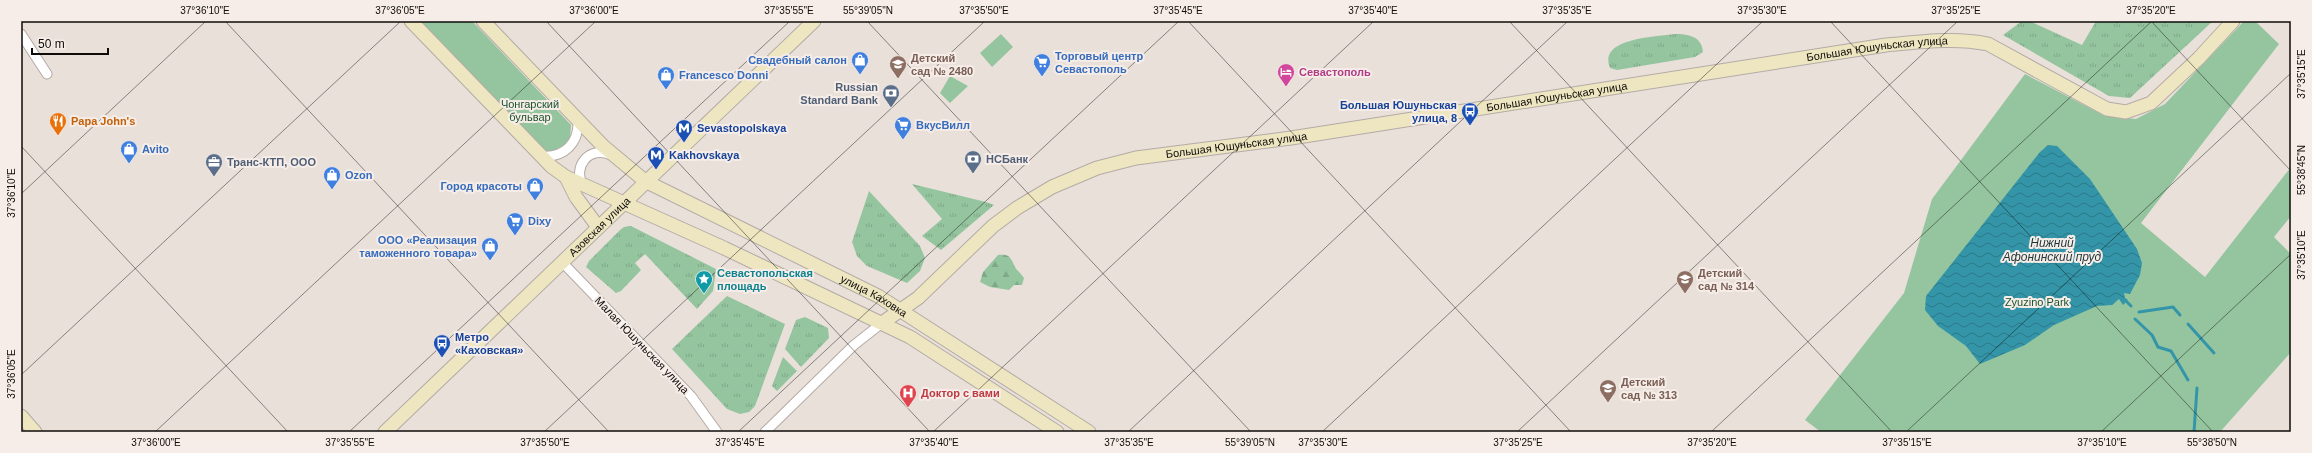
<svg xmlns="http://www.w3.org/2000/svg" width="2312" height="453" viewBox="0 0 2312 453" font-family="Arial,sans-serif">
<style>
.grass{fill:url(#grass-tufts)}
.forest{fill:url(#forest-firs)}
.park{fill:#95c59f}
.water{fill:url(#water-waves)}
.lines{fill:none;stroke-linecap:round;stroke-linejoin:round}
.stream{stroke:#3495a9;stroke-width:3}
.street-casing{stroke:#b4aba6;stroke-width:11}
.secondary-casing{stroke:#b4aba6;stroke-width:15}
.street{stroke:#fff;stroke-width:9}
.secondary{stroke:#eee6c0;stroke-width:13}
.ticks{fill:none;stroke:#0e0b09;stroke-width:1;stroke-opacity:0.45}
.labels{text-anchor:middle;stroke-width:4;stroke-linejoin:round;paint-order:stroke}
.street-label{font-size:11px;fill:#0e0b09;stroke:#f6ede8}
.shop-label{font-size:11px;font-weight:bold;fill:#366cbe;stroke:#f6ede8;text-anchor:start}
.education-label{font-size:11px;font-weight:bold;fill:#785e54;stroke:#f6ede8;text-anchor:start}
.hotel-label{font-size:11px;font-weight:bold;fill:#b23c85;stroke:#f6ede8;text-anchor:start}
.service-label{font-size:11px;font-weight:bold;fill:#4e5e75;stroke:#f6ede8;text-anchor:start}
.park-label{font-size:11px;fill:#1a532c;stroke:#f6ede8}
.transit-label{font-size:11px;font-weight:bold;fill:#164399;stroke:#f6ede8;text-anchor:start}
.food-label{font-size:11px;font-weight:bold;fill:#c56008;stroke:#f6ede8;text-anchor:start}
.culture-label{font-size:11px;font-weight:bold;fill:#0d838f;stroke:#f6ede8;text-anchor:start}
.health-label{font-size:11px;font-weight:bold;fill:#be3a42;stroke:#f6ede8;text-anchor:start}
.water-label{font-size:12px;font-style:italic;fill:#1f353a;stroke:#f6ede8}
.neatline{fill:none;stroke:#0e0b09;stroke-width:1.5}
.ticks-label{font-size:10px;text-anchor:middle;fill:#0e0b09}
</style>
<defs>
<pattern id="grass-tufts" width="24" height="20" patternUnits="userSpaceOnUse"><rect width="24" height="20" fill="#95c59f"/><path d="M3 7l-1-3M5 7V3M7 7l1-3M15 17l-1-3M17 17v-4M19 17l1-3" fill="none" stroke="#7fa888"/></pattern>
<pattern id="forest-firs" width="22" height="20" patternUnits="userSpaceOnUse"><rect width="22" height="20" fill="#95c59f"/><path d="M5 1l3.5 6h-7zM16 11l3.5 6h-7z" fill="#7fa888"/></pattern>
<pattern id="water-waves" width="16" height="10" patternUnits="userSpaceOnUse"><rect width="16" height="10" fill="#3495a9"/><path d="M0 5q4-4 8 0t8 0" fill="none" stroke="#2a7888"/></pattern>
</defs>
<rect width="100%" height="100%" fill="#e9e0da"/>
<path class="grass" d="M2022,21H2029L2082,45L2096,21H2213L2130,98L2109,96L2003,35Z
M1674,34C1688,34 1702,36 1703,52L1695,57L1617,70L1610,68C1598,38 1655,37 1674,34Z
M912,184L986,202L994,205L941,250L922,236L942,219Z
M869,191L920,246L925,258L920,271L907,283L867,266L857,256L852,242Z
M631,226L716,269L713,291L697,309L645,254L635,263L641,270L621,291L616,293L586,267L589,261L620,230L624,227Z
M727,296L785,324L755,406L749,412L740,414L727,409L672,349Z
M805,317L828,328L829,338L801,367L785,349L796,320Z
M783,357L797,371L777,391L772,386Z"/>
<path class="forest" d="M998,255C1013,253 1011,262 1017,270C1020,273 1022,275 1024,278L1022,285H1014L1009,290L990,287L980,282L983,272Z"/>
<path class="park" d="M417,21H472L571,125L570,140L558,152L542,153Z
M2244,21H2255L2279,44L2141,223L2205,277L2291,167V216L2274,237L2291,254V352L2220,432H1821L1805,420L1904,293L1932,199L2025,74L2105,116L2136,119L2165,104Z
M1001,34L1013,47L992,67L980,53Z
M950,76L968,86L950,103L940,93Z"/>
<path class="water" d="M2048,145L2057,146L2090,179L2137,249L2142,263L2140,275L2130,294L2124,293L2125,298L2128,300L2123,305L2119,299L2112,305L2097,306L2054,325L2025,345L1980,364L1966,346L1938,326L1925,310L1926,296L2040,152Z"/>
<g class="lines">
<path class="stream" d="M2124,299L2131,306
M2139,312L2173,307L2180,315
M2135,319L2152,335L2158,347L2171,351L2188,380
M2188,324L2214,353
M2194,432L2197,388"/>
<g class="street-casing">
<path id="street" d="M21,34L47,74
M542,156C564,158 579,143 578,121
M583,186C572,167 589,145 611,155
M563,263L691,396L717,432
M765,432L854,345L882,323"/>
</g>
<g class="secondary-casing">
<g id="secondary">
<path d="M411,21L552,167L566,177L724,248L910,337L1057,432"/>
<path id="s1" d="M483,21L603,146L645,181L878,296L1089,432"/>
<path d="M566,177L576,197L598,227"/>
<path id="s2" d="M882,323L918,298L993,226L1017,208L1052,187L1097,168L1136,158L1291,138L1886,45C1920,42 1954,37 1988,44L2107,109L2126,112L2151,103L2198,59L2233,21"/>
<path d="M21,416L35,432"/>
<path id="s3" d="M385,432L814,21"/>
</g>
</g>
<use href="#street" class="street"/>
<use href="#secondary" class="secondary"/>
</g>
<path class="ticks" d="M225,21L609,432M546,21L930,432M867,21L1251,432M1188,21L1571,432M1509,21L1892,432M1830,21L2213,432M2151,21L2291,171M21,146L288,432M21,194L206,21M21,375L401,21M155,432L596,21M349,432L790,21M544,432L985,21M738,432L1179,21M933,432L1374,21M1128,432L1568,21M1322,432L1763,21M1517,432L1958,21M1711,432L2152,21M1906,432L2291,73M2101,432L2291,254"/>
<defs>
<g id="shop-pin" transform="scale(0.9)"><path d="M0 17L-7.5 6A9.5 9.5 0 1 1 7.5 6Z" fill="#3f7fe0" stroke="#f6ede8"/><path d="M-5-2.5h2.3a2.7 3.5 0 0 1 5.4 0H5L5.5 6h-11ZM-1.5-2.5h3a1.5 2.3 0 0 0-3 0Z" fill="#fff"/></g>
<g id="supermarket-pin" transform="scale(0.9)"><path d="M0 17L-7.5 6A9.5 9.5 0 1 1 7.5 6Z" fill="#3f7fe0" stroke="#f6ede8"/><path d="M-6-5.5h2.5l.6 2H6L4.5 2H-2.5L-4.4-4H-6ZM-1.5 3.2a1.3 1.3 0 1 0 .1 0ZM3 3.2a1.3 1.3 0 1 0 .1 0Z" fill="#fff"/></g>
<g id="school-pin" transform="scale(0.9)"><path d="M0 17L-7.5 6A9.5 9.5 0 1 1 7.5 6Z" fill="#8d6e63" stroke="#f6ede8"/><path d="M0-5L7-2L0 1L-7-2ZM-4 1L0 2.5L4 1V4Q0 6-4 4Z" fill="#fff"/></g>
<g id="hotel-pin" transform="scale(0.9)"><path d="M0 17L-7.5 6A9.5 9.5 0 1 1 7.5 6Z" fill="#d1479c" stroke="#f6ede8"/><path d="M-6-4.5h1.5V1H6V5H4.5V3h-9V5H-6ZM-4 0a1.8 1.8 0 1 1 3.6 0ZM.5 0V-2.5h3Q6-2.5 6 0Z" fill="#fff"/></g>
<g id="bank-pin" transform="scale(0.9)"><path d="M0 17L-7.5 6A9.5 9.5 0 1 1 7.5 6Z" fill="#5c6f8a" stroke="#f6ede8"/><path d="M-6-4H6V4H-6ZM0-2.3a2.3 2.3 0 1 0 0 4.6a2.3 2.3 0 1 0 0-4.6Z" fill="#fff"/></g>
<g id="bus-pin" transform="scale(0.9)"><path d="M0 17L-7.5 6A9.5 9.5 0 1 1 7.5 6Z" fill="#1a4fb4" stroke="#f6ede8"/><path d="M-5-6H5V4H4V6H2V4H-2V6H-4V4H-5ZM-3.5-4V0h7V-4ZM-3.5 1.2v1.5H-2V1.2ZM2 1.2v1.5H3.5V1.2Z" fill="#fff"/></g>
<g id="restaurant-pin" transform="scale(0.9)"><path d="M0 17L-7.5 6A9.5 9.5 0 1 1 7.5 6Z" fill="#e8710a" stroke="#f6ede8"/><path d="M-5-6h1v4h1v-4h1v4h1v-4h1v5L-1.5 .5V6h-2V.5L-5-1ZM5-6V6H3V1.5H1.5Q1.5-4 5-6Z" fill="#fff"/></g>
<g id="metro-pin" transform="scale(0.9)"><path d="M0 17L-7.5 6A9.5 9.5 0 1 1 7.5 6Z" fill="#1a4fb4" stroke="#f6ede8"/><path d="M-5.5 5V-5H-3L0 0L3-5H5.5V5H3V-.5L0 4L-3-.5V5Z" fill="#fff"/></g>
<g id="office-pin" transform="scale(0.9)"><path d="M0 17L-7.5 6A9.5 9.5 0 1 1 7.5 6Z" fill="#5c6f8a" stroke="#f6ede8"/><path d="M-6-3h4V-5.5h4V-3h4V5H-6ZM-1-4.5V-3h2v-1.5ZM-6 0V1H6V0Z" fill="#fff"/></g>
<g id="sight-pin" transform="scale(0.9)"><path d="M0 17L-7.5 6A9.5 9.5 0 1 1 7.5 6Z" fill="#0f9aa8" stroke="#f6ede8"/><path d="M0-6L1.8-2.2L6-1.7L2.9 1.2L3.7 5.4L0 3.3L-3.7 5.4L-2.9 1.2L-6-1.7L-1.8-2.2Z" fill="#fff"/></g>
<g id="hospital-pin" transform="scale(0.9)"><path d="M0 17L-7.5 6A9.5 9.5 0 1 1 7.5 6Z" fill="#e0444e" stroke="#f6ede8"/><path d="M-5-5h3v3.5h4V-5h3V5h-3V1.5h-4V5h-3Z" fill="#fff"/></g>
</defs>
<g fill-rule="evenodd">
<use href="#shop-pin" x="860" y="60"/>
<use href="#supermarket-pin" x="1042" y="62"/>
<use href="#school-pin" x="898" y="64"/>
<use href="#hotel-pin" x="1286" y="72"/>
<use href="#shop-pin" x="666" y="75"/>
<use href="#bank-pin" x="891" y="93"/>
<use href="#bus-pin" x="1470" y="111"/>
<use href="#restaurant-pin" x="58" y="121"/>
<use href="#supermarket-pin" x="903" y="125"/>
<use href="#metro-pin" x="684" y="128"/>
<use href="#shop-pin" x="129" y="149"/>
<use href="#metro-pin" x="656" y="155"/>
<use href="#bank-pin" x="973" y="159"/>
<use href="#office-pin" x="214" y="162"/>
<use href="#shop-pin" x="332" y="175"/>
<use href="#shop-pin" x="535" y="186"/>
<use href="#supermarket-pin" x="515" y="221"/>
<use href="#shop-pin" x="490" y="246"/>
<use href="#sight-pin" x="704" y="279"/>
<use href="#school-pin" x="1685" y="279"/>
<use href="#bus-pin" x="442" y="343"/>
<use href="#school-pin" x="1608" y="388"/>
<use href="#hospital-pin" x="908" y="393"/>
</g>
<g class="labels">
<g class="street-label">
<text dy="4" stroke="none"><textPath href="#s2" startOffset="1057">Большая Юшуньская улица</textPath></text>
<text dy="4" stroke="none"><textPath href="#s2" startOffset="733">Большая Юшуньская улица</textPath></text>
<text dy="4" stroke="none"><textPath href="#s2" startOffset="409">Большая Юшуньская улица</textPath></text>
<text dy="4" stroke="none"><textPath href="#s3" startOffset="297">Азовская улица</textPath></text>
<text dy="4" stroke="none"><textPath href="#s1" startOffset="484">улица Каховка</textPath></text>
<text transform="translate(642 345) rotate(46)" y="4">Малая Юшуньская улица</text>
</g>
<g class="shop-label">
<text x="1055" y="60">Торговый центр<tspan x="1055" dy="13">Севастополь</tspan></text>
<text x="847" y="64" text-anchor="end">Свадебный салон</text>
<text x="679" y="79">Francesco Donni</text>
<text x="916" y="129">ВкусВилл</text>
<text x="142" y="153">Avito</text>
<text x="345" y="179">Ozon</text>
<text x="522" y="190" text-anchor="end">Город красоты</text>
<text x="528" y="225">Dixy</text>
<text x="477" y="244" text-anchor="end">ООО «Реализация<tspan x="477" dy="13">таможенного товара»</tspan></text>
</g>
<g class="education-label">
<text x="911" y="62">Детский<tspan x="911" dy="13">сад № 2480</tspan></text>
<text x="1698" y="277">Детский<tspan x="1698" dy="13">сад № 314</tspan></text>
<text x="1621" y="386">Детский<tspan x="1621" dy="13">сад № 313</tspan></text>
</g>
<g class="hotel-label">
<text x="1299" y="76">Севастополь</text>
</g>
<g class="service-label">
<text x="878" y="91" text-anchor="end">Russian<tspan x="878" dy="13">Standard Bank</tspan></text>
<text x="986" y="163">НСБанк</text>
<text x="227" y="166">Транс-КТП, ООО</text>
</g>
<g class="park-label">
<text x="530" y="108">Чонгарский<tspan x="530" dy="13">бульвар</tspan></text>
<text x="2037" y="306">Zyuzino Park</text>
</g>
<g class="transit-label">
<text x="1457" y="109" text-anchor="end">Большая Юшуньская<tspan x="1457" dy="13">улица, 8</tspan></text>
<text x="697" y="132">Sevastopolskaya</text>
<text x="669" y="159">Kakhovskaya</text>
<text x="455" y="341">Метро<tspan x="455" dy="13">«Каховская»</tspan></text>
</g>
<g class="food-label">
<text x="71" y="125">Papa John's</text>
</g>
<g class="culture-label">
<text x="717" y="277">Севастопольская<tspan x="717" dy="13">площадь</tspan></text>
</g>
<g class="health-label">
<text x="921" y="397">Доктор с вами</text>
</g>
<g class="water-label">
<text x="2052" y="247">Нижний<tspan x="2052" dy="14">Афонинский пруд</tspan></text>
</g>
</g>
<rect width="2312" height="453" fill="none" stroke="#f6ede8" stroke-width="44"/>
<path d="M32 48v6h76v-6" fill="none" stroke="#0e0b09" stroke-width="2"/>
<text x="38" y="48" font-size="12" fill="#0e0b09" stroke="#f6ede8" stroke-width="3" paint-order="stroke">50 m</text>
<rect x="22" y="22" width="2268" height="409" class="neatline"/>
<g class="ticks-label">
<text x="205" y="14">37°36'10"E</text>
<text x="400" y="14">37°36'05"E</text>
<text x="594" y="14">37°36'00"E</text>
<text x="789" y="14">37°35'55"E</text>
<text x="868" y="14">55°39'05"N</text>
<text x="984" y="14">37°35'50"E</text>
<text x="1178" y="14">37°35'45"E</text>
<text x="1373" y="14">37°35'40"E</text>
<text x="1567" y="14">37°35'35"E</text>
<text x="1762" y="14">37°35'30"E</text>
<text x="1956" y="14">37°35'25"E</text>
<text x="2151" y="14">37°35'20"E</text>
<text transform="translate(2301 74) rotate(-90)" y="4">37°35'15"E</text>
<text transform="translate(2301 170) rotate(-90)" y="4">55°38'45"N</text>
<text transform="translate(11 193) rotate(-90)" y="4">37°36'10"E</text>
<text transform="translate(2301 255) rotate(-90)" y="4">37°35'10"E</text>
<text transform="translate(11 374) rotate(-90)" y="4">37°36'05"E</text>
<text x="156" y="446">37°36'00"E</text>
<text x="350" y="446">37°35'55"E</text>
<text x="545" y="446">37°35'50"E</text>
<text x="740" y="446">37°35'45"E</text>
<text x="934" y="446">37°35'40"E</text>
<text x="1129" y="446">37°35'35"E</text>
<text x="1250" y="446">55°39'05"N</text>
<text x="1323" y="446">37°35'30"E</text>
<text x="1518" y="446">37°35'25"E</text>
<text x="1712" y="446">37°35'20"E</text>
<text x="1907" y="446">37°35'15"E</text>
<text x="2102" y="446">37°35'10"E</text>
<text x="2212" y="446">55°38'50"N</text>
</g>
</svg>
